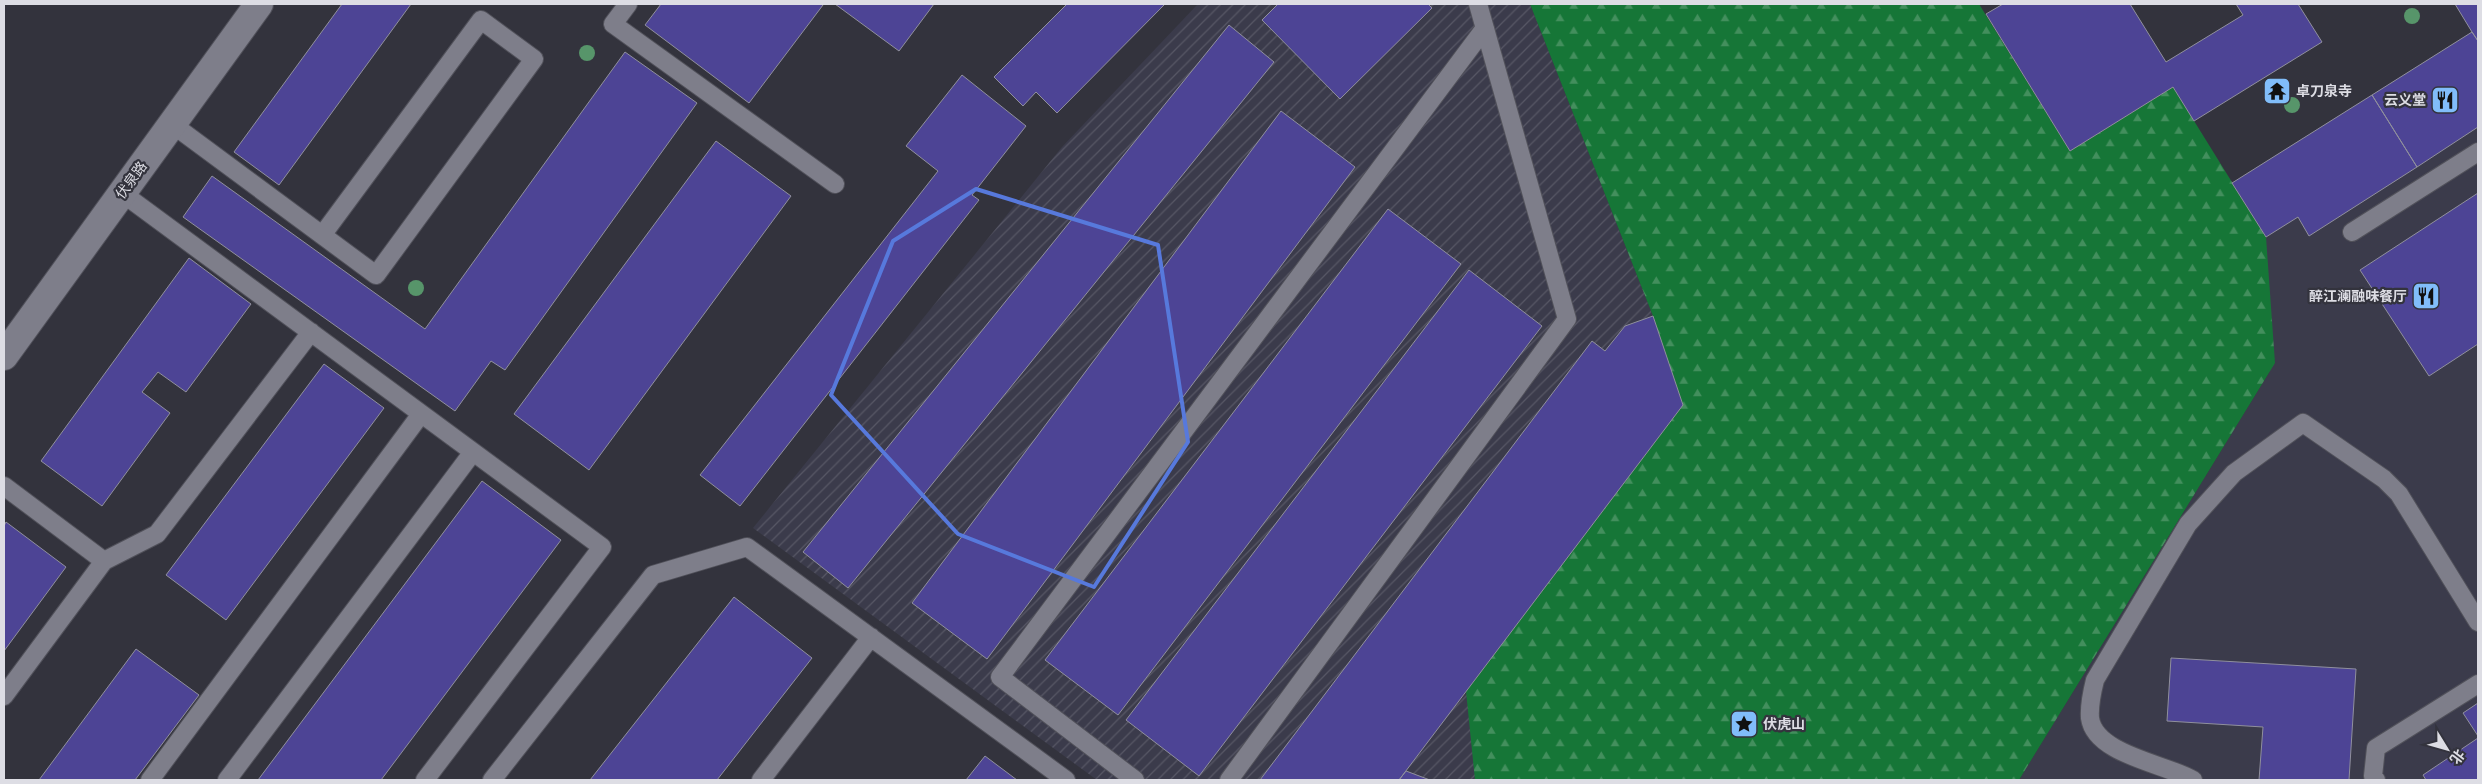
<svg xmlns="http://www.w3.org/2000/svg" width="2482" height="784" viewBox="0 0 2482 784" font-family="Figtree,'Noto Sans SC',sans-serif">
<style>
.built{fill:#3b3b4b}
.industrial{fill:url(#industrial-furrows)}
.forest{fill:url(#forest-firs)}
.building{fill:#4d4495;stroke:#90909d}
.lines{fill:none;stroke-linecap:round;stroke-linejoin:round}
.lane-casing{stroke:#51515a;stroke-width:20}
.street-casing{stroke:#51515a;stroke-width:30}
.lane{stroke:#7e7e8a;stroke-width:18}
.street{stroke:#7e7e8a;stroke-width:28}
.tree{fill:#57956a}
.marked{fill:none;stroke:#5779dc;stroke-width:4;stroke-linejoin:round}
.labels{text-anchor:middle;stroke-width:4.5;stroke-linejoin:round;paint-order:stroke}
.poi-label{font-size:14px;font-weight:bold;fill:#dddde4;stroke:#33333d;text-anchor:start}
.street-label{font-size:14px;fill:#dddde4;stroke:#33333d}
</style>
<defs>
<pattern id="industrial-furrows" width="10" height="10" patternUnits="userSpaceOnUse" patternTransform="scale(1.25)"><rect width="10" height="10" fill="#3b3b4b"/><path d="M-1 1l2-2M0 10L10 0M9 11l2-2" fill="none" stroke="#575765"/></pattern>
<pattern id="forest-firs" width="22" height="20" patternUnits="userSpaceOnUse" patternTransform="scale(1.25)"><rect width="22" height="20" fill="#167637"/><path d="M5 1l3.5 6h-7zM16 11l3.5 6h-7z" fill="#438f5d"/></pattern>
</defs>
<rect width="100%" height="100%" fill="#33333d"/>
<path class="built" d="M2455,4H2478V780H2019L2275,363L2232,183L2472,32Z"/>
<path class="industrial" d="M1198,4H1530L1653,316L1683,405L1475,780H1097L753,528L1062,147Z"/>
<path class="forest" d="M1530,4H1979L2070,151L2173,87L2266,237L2275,363L2019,780H1475L1466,691L1682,405L1653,316Z"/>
<path class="building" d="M342,4H411L279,185L234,152Z
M661,4H821L823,5L749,103L645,25Z
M835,4H934L899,51Z
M1067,4H1165L1057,113L1036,92L1023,106L994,77Z
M1278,4H1428L1432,8L1340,99L1262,20Z
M2003,4H2130L2166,62L2243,15L2236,4H2298L2322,42L2194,121L2173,87L2070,151L1986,14Z
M2455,4H2478V41L2472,32Z
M1229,25L1274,62L848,588L803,552Z
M2472,32L2478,41V127L2417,167L2372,95Z
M625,52L697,103L505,370L491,361L455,411L183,217L212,176L425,329Z
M962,75L1026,126L972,195L979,200L740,506L700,475L938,171L906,146Z
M2372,95L2417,167L2309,236L2298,217L2266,237L2232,183Z
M1281,111L1355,167L987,659L912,603Z
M716,141L791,196L589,470L514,414Z
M2478,193V344L2429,376L2360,270Z
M1388,209L1461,264L1118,715L1045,660Z
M189,258L251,304L186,392L158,372L142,392L170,413L102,506L41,461Z
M1469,270L1542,326L1199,776L1126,720Z
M1653,316L1683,405L1399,780H1260L1592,341L1605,351L1625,326Z
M324,364L384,408L226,620L166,575Z
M482,481L561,540L381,780H258Z
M6,522L66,567L4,651V526Z
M734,597L812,658L717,780H590Z
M136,649L199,695L135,780H39Z
M2171,658L2356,669L2349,780H2259L2263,727L2167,721Z
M2478,703V736L2463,713Z
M2478,738V780H2426L2423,775Z
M985,756L1017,780H966Z
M1406,771L1430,780H1399Z"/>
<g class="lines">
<g class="lane-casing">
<path id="lane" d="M628,4L613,24L835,184
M172,124L376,275L534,59L481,20L323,234
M122,193L602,547L425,780
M2352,232L2478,152
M4,486L104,561
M4,696L104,561L157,534L311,332
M150,780L421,414
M227,780L473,452
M492,780L653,575L747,547L1066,780
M761,780L871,637
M1135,780L1000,677L1485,28
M1229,780L1567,319L1478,4
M2193,780C2167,764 2095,755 2090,718C2089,705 2092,692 2095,680L2188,524L2234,473L2303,423L2384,479L2399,494L2478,622
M2376,780L2373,776L2376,748L2478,684"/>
</g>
<g class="street-casing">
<path id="street" d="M4,356L259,4"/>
</g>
<use href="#lane" class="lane"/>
<use href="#street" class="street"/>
</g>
<g class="tree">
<circle cx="2412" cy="16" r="8"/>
<circle cx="587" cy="53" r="8"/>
<circle cx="2292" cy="105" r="8"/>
<circle cx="416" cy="288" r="8"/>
</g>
<path class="marked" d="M976,189L1158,245L1188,442L1094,587L958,534L831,395L893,241Z"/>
<defs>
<g id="temple-square" transform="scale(1.4375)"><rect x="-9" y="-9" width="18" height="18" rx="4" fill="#81bdfa" stroke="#33333d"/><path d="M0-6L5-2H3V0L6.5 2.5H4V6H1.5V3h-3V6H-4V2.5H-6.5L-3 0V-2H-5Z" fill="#111"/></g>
<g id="restaurant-square" transform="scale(1.4375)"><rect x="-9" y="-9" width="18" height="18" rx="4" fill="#81bdfa" stroke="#33333d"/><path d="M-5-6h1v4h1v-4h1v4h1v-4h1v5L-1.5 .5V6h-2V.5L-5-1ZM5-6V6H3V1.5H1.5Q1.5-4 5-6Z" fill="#111"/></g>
<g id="sight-square" transform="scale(1.4375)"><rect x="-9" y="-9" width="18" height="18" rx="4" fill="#81bdfa" stroke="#33333d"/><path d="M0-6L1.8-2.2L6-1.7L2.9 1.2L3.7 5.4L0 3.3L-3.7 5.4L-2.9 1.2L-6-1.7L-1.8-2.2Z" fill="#111"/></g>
</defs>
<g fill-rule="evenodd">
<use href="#temple-square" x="2277" y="91"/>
<use href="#restaurant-square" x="2445" y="100"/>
<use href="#restaurant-square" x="2426" y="296"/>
<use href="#sight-square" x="1744" y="724"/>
</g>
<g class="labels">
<g class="poi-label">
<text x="2296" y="96">卓刀泉寺</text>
<text x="2426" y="105" text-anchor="end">云义堂</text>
<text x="2407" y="301" text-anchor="end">醉江澜融味餐厅</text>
<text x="1763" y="729">伏虎山</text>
</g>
<g class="street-label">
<text transform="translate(131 180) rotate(-54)" y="5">伏泉路</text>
</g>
</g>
<rect width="2482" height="784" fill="none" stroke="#dddde4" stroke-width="10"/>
<g transform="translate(2447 749) rotate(127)" stroke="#33333d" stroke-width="4" paint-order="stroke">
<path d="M0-4L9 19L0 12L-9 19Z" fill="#dddde4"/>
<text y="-8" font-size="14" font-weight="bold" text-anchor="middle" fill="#dddde4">北</text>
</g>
</svg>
